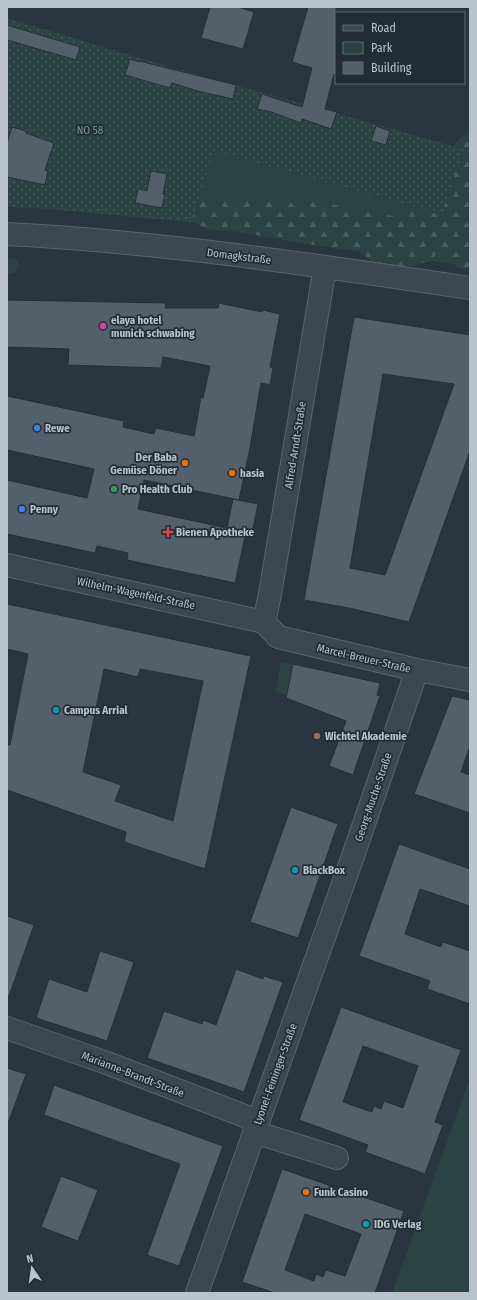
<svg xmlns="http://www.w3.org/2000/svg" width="477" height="1300" viewBox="0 0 477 1300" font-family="'Fira Sans Condensed',sans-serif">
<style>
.green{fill:#2c4343}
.forest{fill:url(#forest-firs)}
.garden{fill:url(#garden-dots)}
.building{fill:#53606c;stroke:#242e38;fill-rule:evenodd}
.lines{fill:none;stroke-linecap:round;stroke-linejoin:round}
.minor-casing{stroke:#5b656e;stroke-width:24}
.minor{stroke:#3d4751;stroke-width:22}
.hotel-dot{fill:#d1479c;stroke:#222c36;stroke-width:1.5}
.shop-dot{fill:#3f7fe0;stroke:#222c36;stroke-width:1.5}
.food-dot{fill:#e8710a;stroke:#222c36;stroke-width:1.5}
.leisure-dot{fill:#2e9e5b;stroke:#222c36;stroke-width:1.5}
.health-dot{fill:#e0444e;stroke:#222c36;stroke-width:1.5}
.culture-dot{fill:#0f9aa8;stroke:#222c36;stroke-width:1.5}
.education-dot{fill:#8d6e63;stroke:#222c36;stroke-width:1.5}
.labels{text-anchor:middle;stroke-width:3.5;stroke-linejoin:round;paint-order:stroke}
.park-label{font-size:11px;fill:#7a9f80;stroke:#222c36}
.street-label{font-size:11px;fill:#bac2cb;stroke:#222c36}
.poi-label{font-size:11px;font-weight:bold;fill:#bac2cb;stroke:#222c36;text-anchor:start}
</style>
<defs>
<pattern id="forest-firs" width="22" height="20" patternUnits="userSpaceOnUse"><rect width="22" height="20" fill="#2c4343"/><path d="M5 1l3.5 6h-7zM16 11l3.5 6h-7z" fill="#485c5d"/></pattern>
<pattern id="garden-dots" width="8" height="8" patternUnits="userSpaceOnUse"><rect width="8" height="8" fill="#2c4343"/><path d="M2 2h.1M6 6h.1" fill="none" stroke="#485c5d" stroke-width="1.8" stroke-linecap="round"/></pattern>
</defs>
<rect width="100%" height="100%" fill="#293541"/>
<path class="green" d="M214,151L442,214L470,151V267L191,222Z
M281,662L293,664L287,695L275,692Z
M470,1078V1293H392Z"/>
<path class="forest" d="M470,134V215L467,224L470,225V270L458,268C453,262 451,256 446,251L437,253L430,261L412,266L385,265L376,264L358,251L305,244L234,231L212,230L184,219L197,197L208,201L220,202L236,200L288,203L320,202L398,217L410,211L442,214L451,149L461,137Z
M7,258L15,259L19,264L15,272L7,274Z"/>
<path class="garden" d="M7,18L153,62L463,149L442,214L214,151L191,222L49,209L7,207Z"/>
<path class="building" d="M210,7H238L254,12L243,49L201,38Z
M308,7H336V75L334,74L325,109L337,112L331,129L302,119L301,123L271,112L257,109L262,94L302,107L312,68L292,62Z
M7,25L80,47L76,60L7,40Z
M130,59L139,62V61L236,85L233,99L201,92L172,83L170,88L125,75Z
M376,126L390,131L386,145L371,141Z
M12,127L26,131V133L54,143L45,170L48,171L45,185L7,177V143Z
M151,171L167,174L163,194H165L162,208L135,203L138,189L147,191Z
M7,300L166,303L165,308H218L219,303L262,312L263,310L280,314L270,367L273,368L270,385L261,383L250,448L239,500L144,480L138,509L227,528L233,499L258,504L252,533L246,532L235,583L127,560L128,553L97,546L95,553L7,534V480L87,498L94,469L7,450V396L124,421L123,427L154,434L156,428L194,436L201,397L203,398L210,366L163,357L161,368L68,365L69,349L7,347Z
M354,317L470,335V451L409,622L349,608L304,600ZM383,374L454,384L385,575L350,568Z
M7,604L251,656L205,869L124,842L126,832L7,790V744L10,745L28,654L7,649ZM104,669L138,677L140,669L203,681L173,821L115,801L121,785L83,772Z
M293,664L380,683L377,695L380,696L353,775L329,766L346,721L286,698Z
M452,696L470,700V746L461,772L470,775V813L414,794Z
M291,807L338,824L298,938L250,922Z
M399,844L470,869V906L420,889L405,934L441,947L443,942L470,951V1004L427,989L430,981L359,956Z
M7,916L34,925L9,996H7Z
M100,951L134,962L107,1041L36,1018L49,979L87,992Z
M236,969L263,979L264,976L283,982L244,1092L147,1058L164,1011L202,1024L203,1020L216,1025Z
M341,1007L461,1050L435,1122L443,1125L425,1174L365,1152L368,1145L299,1120ZM363,1046L418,1066L403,1108L384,1101L381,1109L374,1106L372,1112L343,1102Z
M7,1068L26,1074L9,1121H7Z
M54,1085L223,1146L179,1266L147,1255L180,1164L44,1115Z
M282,1169L404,1211L375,1293H275L242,1282ZM305,1214L361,1234L345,1276L326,1270L323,1277L316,1274L314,1281L285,1270Z
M61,1176L98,1190L78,1241L41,1227Z"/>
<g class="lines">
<g class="minor-casing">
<path id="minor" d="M7,234C162,242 316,265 470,288
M7,565L264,622
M264,622L270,594L325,267
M264,622L278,637L417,670L470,680
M7,1028L107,1063L258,1121
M254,1132L337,1158
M197,1293L353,856L417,670"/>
</g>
<use href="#minor" class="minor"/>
</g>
<circle class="hotel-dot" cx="103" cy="326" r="4"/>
<g class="shop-dot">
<circle cx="37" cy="428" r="4"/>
<circle cx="22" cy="509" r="4"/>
</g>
<g class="food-dot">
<circle cx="185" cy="463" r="4"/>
<circle cx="232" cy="473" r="4"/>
<circle cx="306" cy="1192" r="4"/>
</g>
<circle class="leisure-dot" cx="114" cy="489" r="4"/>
<path class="health-dot" d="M166 526h4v4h4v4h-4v4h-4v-4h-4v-4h4z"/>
<g class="culture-dot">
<circle cx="56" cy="710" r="4"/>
<circle cx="295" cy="870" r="4"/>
<circle cx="366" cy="1224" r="4"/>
</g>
<circle class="education-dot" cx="317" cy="736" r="4"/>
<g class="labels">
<g class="park-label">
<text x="90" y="134">NO 58</text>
</g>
<g class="street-label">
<text transform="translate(239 256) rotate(7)" y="4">Domagkstraße</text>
<text transform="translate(295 445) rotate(-81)" y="4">Alfred-Arndt-Straße</text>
<text transform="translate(136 593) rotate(12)" y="4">Wilhelm-Wagenfeld-Straße</text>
<text transform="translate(364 658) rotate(13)" y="4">Marcel-Breuer-Straße</text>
<text transform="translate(373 797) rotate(-71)" y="4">Georg-Muche-Straße</text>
<text transform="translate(133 1074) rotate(21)" y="4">Marianne-Brandt-Straße</text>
<text transform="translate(275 1074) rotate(-70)" y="4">Lyonel-Feininger-Straße</text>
</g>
<g class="poi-label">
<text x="111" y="324">elaya hotel<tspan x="111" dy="13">munich schwabing</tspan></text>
<text x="45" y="432">Rewe</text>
<text x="177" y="461" text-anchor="end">Der Baba<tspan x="177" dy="13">Gemüse Döner</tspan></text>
<text x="240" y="477">hasia</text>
<text x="122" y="493">Pro Health Club</text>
<text x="30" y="513">Penny</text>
<text x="176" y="536">Bienen Apotheke</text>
<text x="64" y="714">Campus Arrial</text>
<text x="325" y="740">Wichtel Akademie</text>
<text x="303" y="874">BlackBox</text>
<text x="314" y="1196">Funk Casino</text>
<text x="374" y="1228">IDG Verlag</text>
</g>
</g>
<rect width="477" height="1300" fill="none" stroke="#bac2cb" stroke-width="16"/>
<rect x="335" y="12" width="130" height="72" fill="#222c36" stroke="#5f6872"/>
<rect x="343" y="25" width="20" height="6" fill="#3d4751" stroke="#5f6872"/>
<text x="371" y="32" font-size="12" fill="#bac2cb">Road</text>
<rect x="343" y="42" width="20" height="12" fill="#2c4343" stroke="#5f6872"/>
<text x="371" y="52" font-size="12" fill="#bac2cb">Park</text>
<rect x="343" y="62" width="20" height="12" fill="#53606c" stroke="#5f6872"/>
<text x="371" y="72" font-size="12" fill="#bac2cb">Building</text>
<g transform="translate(32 1268) rotate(347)" stroke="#222c36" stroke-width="3" paint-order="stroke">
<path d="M0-3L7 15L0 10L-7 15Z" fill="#bac2cb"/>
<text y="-6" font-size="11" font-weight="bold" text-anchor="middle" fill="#bac2cb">N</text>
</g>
</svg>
